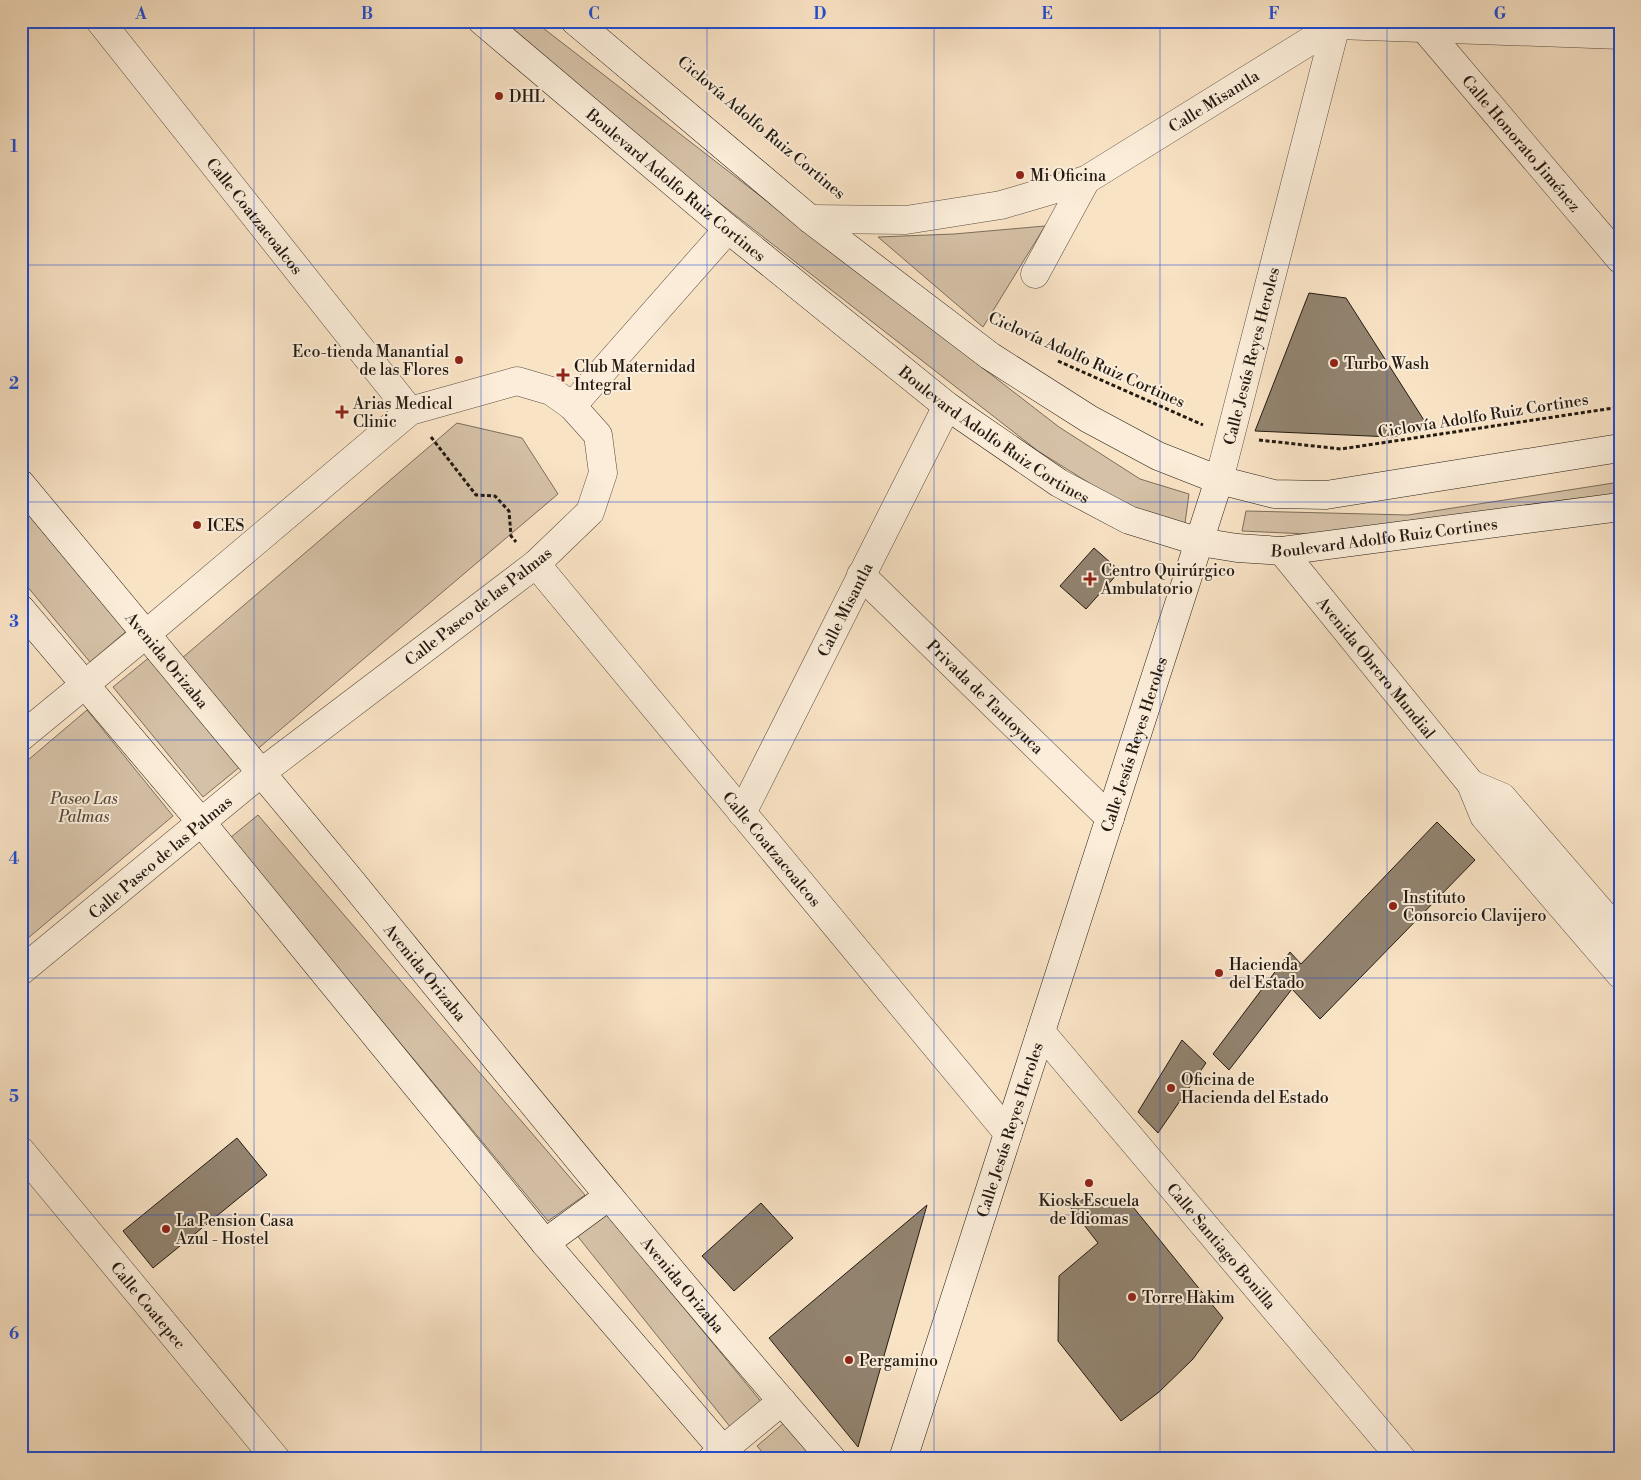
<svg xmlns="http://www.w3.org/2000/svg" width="1641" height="1480" viewBox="0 0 1641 1480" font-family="'Libre Bodoni',serif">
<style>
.green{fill:#d5c1a7;stroke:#7c6e5c}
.building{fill:#92836f;stroke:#231a12}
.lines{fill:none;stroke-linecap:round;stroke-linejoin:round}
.street-casing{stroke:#584c3f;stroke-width:29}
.secondary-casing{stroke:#231a12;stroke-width:29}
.path{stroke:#231a12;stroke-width:3;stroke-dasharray:4 2.5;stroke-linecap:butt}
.street{stroke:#fbedd9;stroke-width:28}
.secondary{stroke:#fbedd9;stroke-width:28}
.grid{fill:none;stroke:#1d4ed8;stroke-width:1;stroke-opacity:0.55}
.poi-dot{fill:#8f2418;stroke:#fbedd9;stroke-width:2}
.labels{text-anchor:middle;stroke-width:4;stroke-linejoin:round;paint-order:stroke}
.poi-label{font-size:16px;fill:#231a12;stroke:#fbedd9;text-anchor:start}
.street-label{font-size:16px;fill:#231a12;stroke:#fbedd9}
.park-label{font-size:16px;font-style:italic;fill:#584c3f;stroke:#fbedd9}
.neatline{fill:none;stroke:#1d4ed8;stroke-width:2}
.grid-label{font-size:16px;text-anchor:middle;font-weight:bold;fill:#1d4ed8}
</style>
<rect width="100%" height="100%" fill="#f9e3c5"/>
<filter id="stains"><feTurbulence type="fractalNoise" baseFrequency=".004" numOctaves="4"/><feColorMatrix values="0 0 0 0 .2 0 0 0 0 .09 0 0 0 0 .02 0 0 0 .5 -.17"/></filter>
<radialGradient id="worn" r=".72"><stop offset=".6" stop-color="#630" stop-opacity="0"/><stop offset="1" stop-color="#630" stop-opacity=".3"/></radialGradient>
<path class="green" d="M486,21H534L1059,427L1140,479L1189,494L1185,523L1126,506L1038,451Z
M1045,226L983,327L878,237L954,234Z
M457,423L522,438L558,494L254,752L181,659Z
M1620,482V503L1416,539L1242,531L1246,511L1408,515Z
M21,500L130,628L90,662L21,579Z
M151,656L241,766L203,797L113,687Z
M87,710L173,816L21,944V766Z
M258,815L585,1195L548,1221L230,838Z
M604,1211L763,1404L731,1428L575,1233Z
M791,1417L827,1459H768L757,1446Z"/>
<path class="building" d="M1309,293L1346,298L1429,428L1392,437L1255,431Z
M1094,548L1120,571L1086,609L1060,586Z
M1437,822L1475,860L1320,1019L1292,989L1229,1070L1213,1054L1290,952L1301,964Z
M1182,1040L1206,1063L1158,1133L1138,1112Z
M237,1138L267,1175L153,1268L123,1231Z
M1064,1199L1129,1202L1223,1318L1193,1359L1159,1392L1121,1421L1058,1341L1059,1276L1098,1243Z
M761,1203L793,1238L734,1291L702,1256Z
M927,1205L858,1447L769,1338Z"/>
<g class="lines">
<g class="street-casing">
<g id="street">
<path id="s1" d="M100,21L410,411"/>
<path d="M1337,25L1620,35"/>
<path id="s2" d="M1424,28L1620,259"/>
<path id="s3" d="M810,219L906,220L1001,205L1086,180L1342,21"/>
<path d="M1035,274L1086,180"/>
<path d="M572,406L728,229"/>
<path id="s4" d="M1219,480L1337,21"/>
<path id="s5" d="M1282,551L1471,784L1484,816L1620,974"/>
<path id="s6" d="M536,564L1008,1133"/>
<path id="s7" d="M861,575L1110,818"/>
<path d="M21,737L145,635L410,411L517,381L551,391L572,406L598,435L603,473L590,512L536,564L262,772L21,971"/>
<path d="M1471,784L1502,797L1620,934"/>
<path id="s8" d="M742,813L947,406"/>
<path id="s9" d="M1041,1032L1402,1459"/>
<path id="s10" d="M21,1151L276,1459"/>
<path d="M712,1459L782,1401"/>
</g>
</g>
<g class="secondary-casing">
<g id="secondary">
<path id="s11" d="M482,21L728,229L947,406L1059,483L1129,520L1200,542L1237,548L1282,551L1620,507"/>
<path d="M575,21L810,219L990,356L1089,419L1158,456L1219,480L1274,494L1326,495L1620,448"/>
<path id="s12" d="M21,484C129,615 239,745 347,876C507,1072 666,1269 832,1459"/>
<path d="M21,609L202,823L545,1243L731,1459"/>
<path d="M545,1243L609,1196"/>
<path id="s13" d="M903,1459L1219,480"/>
</g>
</g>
<path class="path" d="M1058,361L1203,425
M431,437L476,495L495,496L509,511L511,536L516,542
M1259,440L1341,449L1620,407"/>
<use href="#street" class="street"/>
<use href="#secondary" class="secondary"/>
</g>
<path class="grid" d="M254,21V1459M481,21V1459M707,21V1459M934,21V1459M1160,21V1459M1387,21V1459M21,265H1620M21,502H1620M21,740H1620M21,978H1620M21,1215H1620"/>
<g class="poi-dot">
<circle cx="499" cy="96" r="5"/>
<circle cx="1020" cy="175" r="5"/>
<circle cx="459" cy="360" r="5"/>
<circle cx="1334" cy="363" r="5"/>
<path d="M560.5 367.5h5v5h5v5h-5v5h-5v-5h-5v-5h5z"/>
<path d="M339.5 404.5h5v5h5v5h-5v5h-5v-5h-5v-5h5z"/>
<circle cx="197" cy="525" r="5"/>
<path d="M1087.5 571.5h5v5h5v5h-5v5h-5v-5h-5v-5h5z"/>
<circle cx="1393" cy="906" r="5"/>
<circle cx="1219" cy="973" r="5"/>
<circle cx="1171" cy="1088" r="5"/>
<circle cx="1089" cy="1183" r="5"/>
<circle cx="166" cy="1229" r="5"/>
<circle cx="1132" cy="1297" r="5"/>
<circle cx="849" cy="1360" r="5"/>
</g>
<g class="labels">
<g class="poi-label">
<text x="509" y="102">DHL</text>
<text x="1030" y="181">Mi Oficina</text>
<text x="449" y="357" text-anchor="end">Eco-tienda Manantial<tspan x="449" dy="18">de las Flores</tspan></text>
<text x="1344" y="369">Turbo Wash</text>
<text x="574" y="372">Club Maternidad<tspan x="574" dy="18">Integral</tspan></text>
<text x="353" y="409">Arias Medical<tspan x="353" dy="18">Clinic</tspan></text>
<text x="207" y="531">ICES</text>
<text x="1101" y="576">Centro Quirúrgico<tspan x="1101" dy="18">Ambulatorio</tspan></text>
<text x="1403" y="903">Instituto<tspan x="1403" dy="18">Consorcio Clavijero</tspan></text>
<text x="1229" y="970">Hacienda<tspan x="1229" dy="18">del Estado</tspan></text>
<text x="1181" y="1085">Oficina de<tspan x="1181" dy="18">Hacienda del Estado</tspan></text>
<text x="1089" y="1206" text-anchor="middle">Kiosk Escuela<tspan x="1089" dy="18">de Idiomas</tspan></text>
<text x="176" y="1226">La Pension Casa<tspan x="176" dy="18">Azul - Hostel</tspan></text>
<text x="1142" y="1303">Torre Hakim</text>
<text x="859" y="1366">Pergamino</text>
</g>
<g class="street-label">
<text dy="6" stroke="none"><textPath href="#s3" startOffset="431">Calle Misantla</textPath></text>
<text transform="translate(762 127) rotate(40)" y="6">Ciclovía Adolfo Ruiz Cortines</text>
<text dy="6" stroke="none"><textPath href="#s2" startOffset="151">Calle Honorato Jiménez</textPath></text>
<text dy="6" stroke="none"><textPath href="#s11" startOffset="254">Boulevard Adolfo Ruiz Cortines</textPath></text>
<text dy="6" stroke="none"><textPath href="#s1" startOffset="249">Calle Coatzacoalcos</textPath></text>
<text dy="6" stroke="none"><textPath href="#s4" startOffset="128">Calle Jesús Reyes Heroles</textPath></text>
<text transform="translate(1087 359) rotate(24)" y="6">Ciclovía Adolfo Ruiz Cortines</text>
<text transform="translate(1483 415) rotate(-9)" y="6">Ciclovía Adolfo Ruiz Cortines</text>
<text dy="6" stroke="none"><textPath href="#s11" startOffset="659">Boulevard Adolfo Ruiz Cortines</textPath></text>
<text dy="6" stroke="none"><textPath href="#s11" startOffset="1079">Boulevard Adolfo Ruiz Cortines</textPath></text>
<text transform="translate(478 606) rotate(-38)" y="6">Calle Paseo de las Palmas</text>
<text dy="6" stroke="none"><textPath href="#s8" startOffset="228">Calle Misantla</textPath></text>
<text dy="6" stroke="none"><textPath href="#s12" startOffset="229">Avenida Orizaba</textPath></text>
<text dy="6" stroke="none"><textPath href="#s5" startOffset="150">Avenida Obrero Mundial</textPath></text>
<text dy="6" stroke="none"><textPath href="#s7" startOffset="174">Privada de Tantoyuca</textPath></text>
<text dy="6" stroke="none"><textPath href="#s13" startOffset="751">Calle Jesús Reyes Heroles</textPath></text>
<text dy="6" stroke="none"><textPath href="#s6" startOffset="370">Calle Coatzacoalcos</textPath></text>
<text transform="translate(160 857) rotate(-40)" y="6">Calle Paseo de las Palmas</text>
<text dy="6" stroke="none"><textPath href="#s12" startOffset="634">Avenida Orizaba</textPath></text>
<text dy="6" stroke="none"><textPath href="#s13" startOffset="346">Calle Jesús Reyes Heroles</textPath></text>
<text dy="6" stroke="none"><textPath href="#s9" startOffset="280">Calle Santiago Bonilla</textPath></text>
<text dy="6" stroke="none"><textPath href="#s12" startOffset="1039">Avenida Orizaba</textPath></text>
<text dy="6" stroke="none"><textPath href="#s10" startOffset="200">Calle Coatepec</textPath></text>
</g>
<g class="park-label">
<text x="84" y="804">Paseo Las<tspan x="84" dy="18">Palmas</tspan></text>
</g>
</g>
<rect width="1641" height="1480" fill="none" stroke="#f9e3c5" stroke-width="55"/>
<rect x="28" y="28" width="1586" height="1424" class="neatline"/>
<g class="grid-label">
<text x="141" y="19">A</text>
<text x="367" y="19">B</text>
<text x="594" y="19">C</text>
<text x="820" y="19">D</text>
<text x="1047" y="19">E</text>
<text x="1274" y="19">F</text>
<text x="1500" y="19">G</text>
<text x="14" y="152">1</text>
<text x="14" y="389">2</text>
<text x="14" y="627">3</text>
<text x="14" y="864">4</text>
<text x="14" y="1102">5</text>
<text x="14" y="1339">6</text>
</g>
<rect width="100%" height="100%" filter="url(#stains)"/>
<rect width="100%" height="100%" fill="url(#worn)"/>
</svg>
